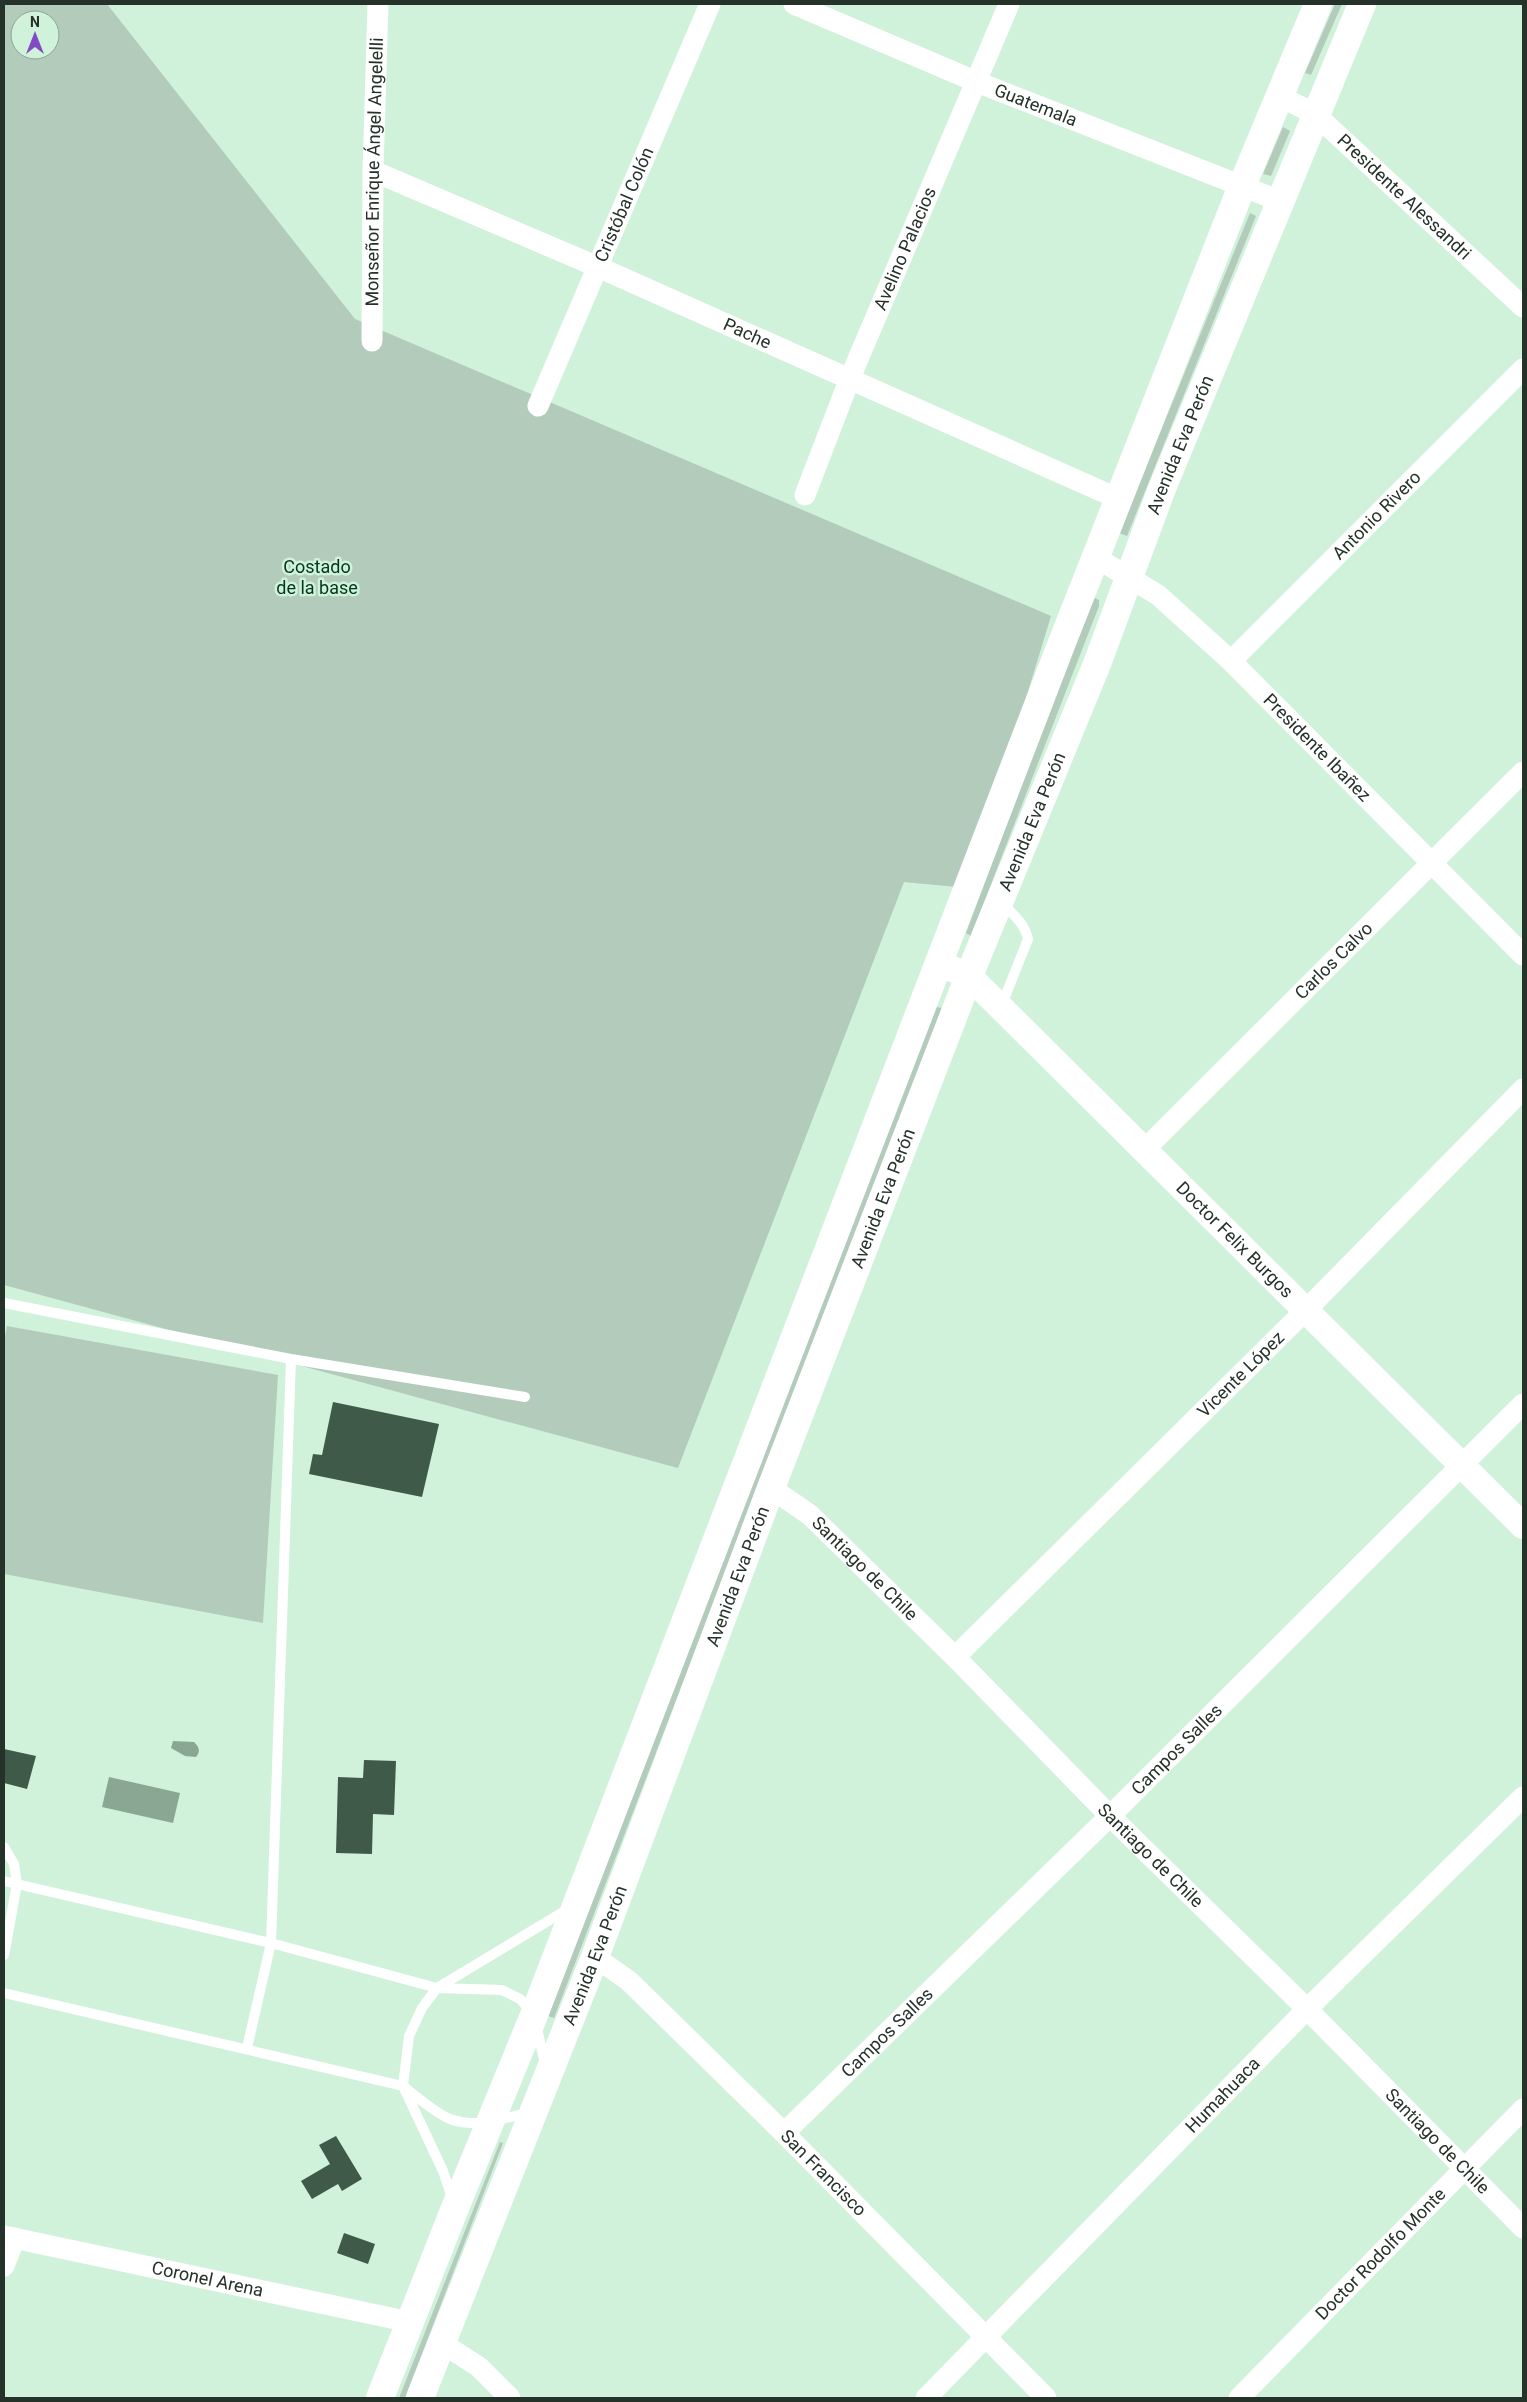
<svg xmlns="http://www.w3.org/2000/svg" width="1527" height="2402" viewBox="0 0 1527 2402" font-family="Roboto,sans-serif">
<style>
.green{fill:#b2cbba;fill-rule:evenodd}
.water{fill:#8aa793}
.building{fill:#405a49}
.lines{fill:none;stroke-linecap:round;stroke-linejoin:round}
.service{stroke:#fff;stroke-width:10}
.minor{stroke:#fff;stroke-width:21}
.tertiary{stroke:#fff;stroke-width:26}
.primary{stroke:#fff;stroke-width:28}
.labels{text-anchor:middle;stroke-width:5;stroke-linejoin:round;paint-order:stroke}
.street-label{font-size:18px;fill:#25322a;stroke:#d0f1da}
.park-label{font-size:18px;fill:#01381d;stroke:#d0f1da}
</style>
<rect width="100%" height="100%" fill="#d0f1da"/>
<path class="green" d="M4,4H107L355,319L1051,616L968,888L904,882L678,1468L4,1285ZM20,20H50V50H20Z
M1335,4H1342L1311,75L1305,73Z
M1283,127L1290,131L1271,176L1263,174Z
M1250,213L1256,216L1127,536L1119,533Z
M1095,598L1099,600V606L971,936L966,933L1090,602Z
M936,1007L942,1008L554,2018L548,2016Z
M7,1326L278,1375L263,1623L4,1574V1341Z
M500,2142L503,2143L405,2398H399Z"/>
<path class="water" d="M173,1741L194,1742C199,1747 201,1751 196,1757L185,1756L171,1748Z
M109,1777L180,1793L173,1823L102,1807Z"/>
<path class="building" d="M333,1402L439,1424L422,1497L309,1474L313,1454L322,1455Z
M4,1749L36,1756L27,1789L4,1783Z
M364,1760L396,1761L394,1815L373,1814L372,1854L336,1853L338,1777L363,1778Z
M336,2136L362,2179L342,2191L338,2184L312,2199L301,2181L330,2164L319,2145Z
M344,2233L375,2244L368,2264L337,2253Z"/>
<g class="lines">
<path class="service" d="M1001,1007L1028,939C1025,924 1013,914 1002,903
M4,1303L291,1359L525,1397
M4,1847L14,1864L17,1884L4,1955
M4,1881L271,1943L437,1988L502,1990L520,1999L534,2015L545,2064
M4,1993L403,2086C416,2096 436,2114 450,2119C476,2129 505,2118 530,2112
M247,2048L271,1943L291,1359
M453,2201L443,2171L403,2086L409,2036L422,2008L437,1988L568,1909"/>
<g class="minor">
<path id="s1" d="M794,4L977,82L1280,201"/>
<path id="s2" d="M1279,96L1315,114L1523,307"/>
<path id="s3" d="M373,171L598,267L1119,499"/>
<path id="s4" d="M372,341L373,171L378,4"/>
<path id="s5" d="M538,406L710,4"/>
<path id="s6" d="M805,495L850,378L1009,4"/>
<path id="s7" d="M1095,557L1158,595L1231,661L1523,955"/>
<path id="s8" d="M1231,661L1523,369"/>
<path id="s9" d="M1144,1150L1523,772"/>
<path id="s10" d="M771,1488L810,1515L955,1657L1110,1816L1307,2009L1523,2228"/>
<path id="s11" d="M955,1657L1306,1310L1523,1089"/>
<path id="s12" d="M595,1957L629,1981L784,2133L1046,2398"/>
<path id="s13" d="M784,2133L1110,1816L1523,1404"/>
<path id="s14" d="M4,2236L410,2322"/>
<path d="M4,2266L15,2238"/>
<path d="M442,2343L479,2367L510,2398"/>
<path id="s15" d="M926,2398L1307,2009L1523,1797"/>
<path id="s16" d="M1239,2398L1523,2109"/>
</g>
<path class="tertiary" id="s17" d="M938,963L969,976L1523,1526"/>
<g class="primary">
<path d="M380,2398L455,2208L534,2015L1063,640L1242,186L1318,4"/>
<path id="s18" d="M420,2398L595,1957L771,1488L969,976L1097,664L1161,491L1362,4"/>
</g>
</g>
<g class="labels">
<g class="street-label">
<text dy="6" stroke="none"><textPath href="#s1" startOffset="262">Guatemala</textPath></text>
<text dy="6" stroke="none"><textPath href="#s4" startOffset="169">Monseñor Enrique Ángel Angelelli</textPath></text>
<text dy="6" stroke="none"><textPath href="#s2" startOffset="162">Presidente Alessandri</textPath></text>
<text dy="6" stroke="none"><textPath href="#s5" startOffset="219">Cristóbal Colón</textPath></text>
<text dy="6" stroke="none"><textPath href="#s6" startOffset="266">Avelino Palacios</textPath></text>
<text dy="6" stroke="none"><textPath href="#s3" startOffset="408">Pache</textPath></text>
<text dy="6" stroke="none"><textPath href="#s18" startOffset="2096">Avenida Eva Perón</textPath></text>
<text dy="6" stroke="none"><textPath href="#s8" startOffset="206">Antonio Rivero</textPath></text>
<text dy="6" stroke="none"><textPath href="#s7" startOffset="294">Presidente Ibañez</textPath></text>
<text dy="6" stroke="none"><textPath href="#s18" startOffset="1691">Avenida Eva Perón</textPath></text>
<text dy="6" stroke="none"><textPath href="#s9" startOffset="268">Carlos Calvo</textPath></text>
<text dy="6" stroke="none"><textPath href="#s18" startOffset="1286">Avenida Eva Perón</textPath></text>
<text dy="6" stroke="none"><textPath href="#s17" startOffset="408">Doctor Felix Burgos</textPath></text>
<text dy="6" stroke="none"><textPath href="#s11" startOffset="402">Vicente López</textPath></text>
<text dy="6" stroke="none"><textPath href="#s10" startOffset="124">Santiago de Chile</textPath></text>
<text dy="6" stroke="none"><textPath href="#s18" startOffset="881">Avenida Eva Perón</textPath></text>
<text dy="6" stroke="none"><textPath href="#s13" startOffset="549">Campos Salles</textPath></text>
<text dy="6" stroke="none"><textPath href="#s10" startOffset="529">Santiago de Chile</textPath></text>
<text dy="6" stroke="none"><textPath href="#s18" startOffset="476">Avenida Eva Perón</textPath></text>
<text dy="6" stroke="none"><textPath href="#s13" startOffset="144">Campos Salles</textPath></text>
<text dy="6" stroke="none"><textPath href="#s15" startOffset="424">Humahuaca</textPath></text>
<text dy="6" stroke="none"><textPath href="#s10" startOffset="934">Santiago de Chile</textPath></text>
<text dy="6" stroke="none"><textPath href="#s12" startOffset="315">San Francisco</textPath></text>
<text dy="6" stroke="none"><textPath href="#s16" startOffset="202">Doctor Rodolfo Monte</textPath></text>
<text dy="6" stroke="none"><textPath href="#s14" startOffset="208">Coronel Arena</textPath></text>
</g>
<g class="park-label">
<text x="317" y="573">Costado<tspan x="317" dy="21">de la base</tspan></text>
</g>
</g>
<rect width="1527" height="2402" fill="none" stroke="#25322a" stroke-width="10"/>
<g transform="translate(35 35)"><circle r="24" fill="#d0f1da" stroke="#8ca594"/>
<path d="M0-4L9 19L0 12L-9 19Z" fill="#814cc3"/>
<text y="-8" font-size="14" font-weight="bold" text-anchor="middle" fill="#25322a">N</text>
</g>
</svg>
